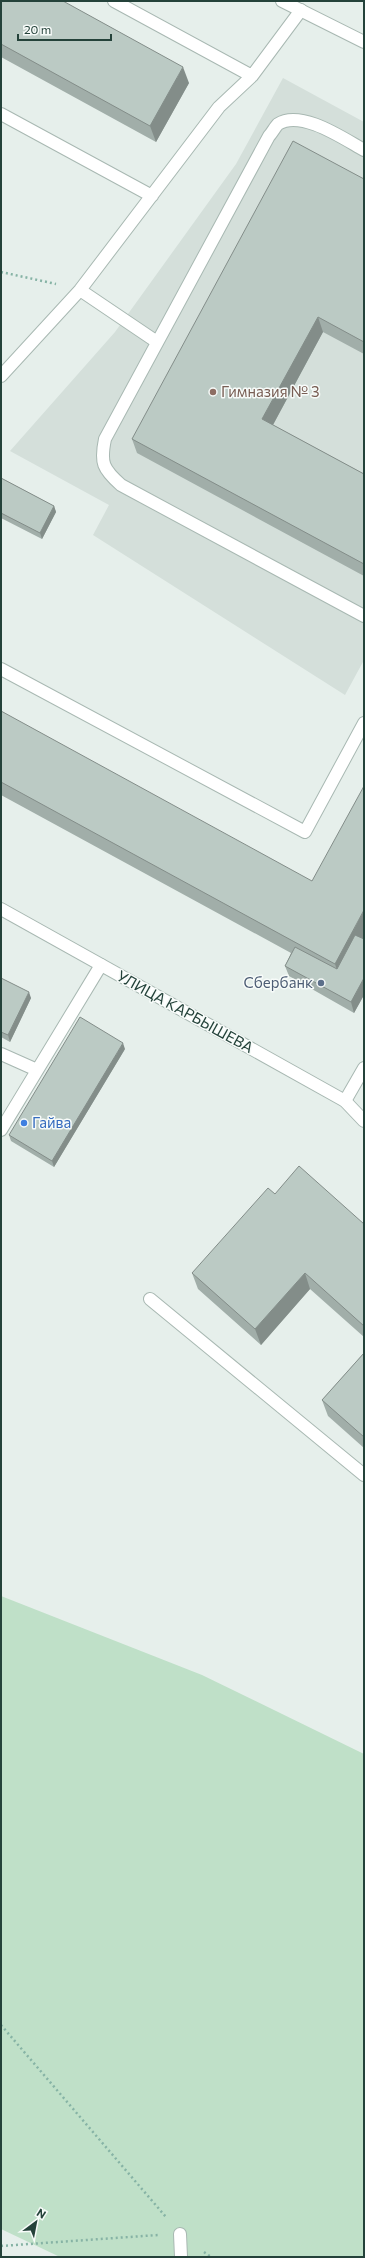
<svg xmlns="http://www.w3.org/2000/svg" width="365" height="2258" viewBox="0 0 365 2258" font-family="Commissioner,sans-serif">
<style>
.built{fill:#d4dfda}
.green{fill:#bfe0c8}
.lines{fill:none;stroke-linecap:round;stroke-linejoin:round}
.service-casing{stroke:#a8b8b2;stroke-width:14}
.minor-casing{stroke:#a8b8b2;stroke-width:14}
.tertiary-casing{stroke:#a8b8b2;stroke-width:14}
.path{stroke:#86b3a5;stroke-width:2.5;stroke-dasharray:2 3;stroke-linecap:butt}
.service{stroke:#fff;stroke-width:12}
.minor{stroke:#fff;stroke-width:12}
.tertiary{stroke:#fff;stroke-width:12}
.wall{fill:#a1aea9}
.shaded-wall{fill:#838d89}
.building{fill:#bbcac4;stroke:#838d89}
.education-dot{fill:#8d6e63;stroke:#f7fbf9;stroke-width:1.5}
.service-dot{fill:#5c6f8a;stroke:#f7fbf9;stroke-width:1.5}
.shop-dot{fill:#3f7fe0;stroke:#f7fbf9;stroke-width:1.5}
.labels{text-anchor:middle;stroke-width:3;stroke-linejoin:round;paint-order:stroke}
.education-label{font-size:15px;fill:#785e54;stroke:#f7fbf9;text-anchor:start}
.service-label{font-size:15px;fill:#4e5e75;stroke:#f7fbf9;text-anchor:end}
.street-label{font-size:15px;fill:#24423a;stroke:#f7fbf9}
.shop-label{font-size:15px;fill:#366cbe;stroke:#f7fbf9;text-anchor:start}
</style>
<rect width="100%" height="100%" fill="#e6efeb"/>
<path class="built" d="M283,78L364,122V660L345,695L93,535L109,505L10,451L115,332L236,164Z"/>
<path class="green" d="M1,1596L202,1675L364,1754V2257H60L1,2229Z"/>
<g class="lines">
<g class="service-casing">
<path id="service" d="M114,1L252,76
M1,114L152,196
M364,150C344,139 301,109 278,124C275,127 272,133 269,136L105,439C100,463 103,469 121,485L364,616
M80,290L157,342
M1,376L80,290L219,107L252,76L301,10
M1,669L305,832L364,723
M1,1054L37,1070
M345,1101L364,1068
M1,1130L101,965
M150,1299L364,1475
M180,2234L181,2257"/>
</g>
<g class="minor-casing">
<path id="minor" d="M282,1L364,42"/>
</g>
<g class="tertiary-casing">
<path id="tertiary" d="M1,909L345,1101L364,1121"/>
</g>
<path class="path" d="M1,272L56,284
M1,2025L166,2217
M1,2246L158,2235
M204,2252L211,2257"/>
<use href="#service" class="service"/>
<use href="#minor" class="minor"/>
<use href="#tertiary" class="tertiary"/>
</g>
<path class="wall" d="M1,1L189,83L156,142L1,57Z
M364,179V354L323,332L273,425L364,474V576L137,453L132,439Z
M1,478L54,506L56,512L42,539L1,518Z
M1,711L364,939V995L354,1013L289,976L285,966L291,953L1,795Z
M1,978L31,998L10,1042L1,1037Z
M125,1049L54,1167L11,1141L9,1135Z
M275,1194L364,1224V1337L310,1289L261,1345L198,1289L192,1273Z
M364,1353V1448L328,1416L322,1400Z"/>
<path class="shaded-wall" d="M183,67L189,83L156,142L150,126Z
M318,317L323,332L268,434L262,419Z
M54,506L56,512L42,539L40,533Z
M364,910V937L340,980L335,964Z
M364,978V995L354,1013L351,1002Z
M29,992L31,998L10,1042L8,1035Z
M123,1043L125,1049L54,1167L52,1161Z
M305,1273L310,1289L261,1345L255,1329Z"/>
<path class="building" d="M1,1H63L183,67L150,126L1,44Z
M293,141L364,179V342L318,317L262,419L364,474V564L132,439Z
M1,478L54,506L40,533L1,513Z
M1,711L312,881L364,786V910L335,964L1,782Z
M355,935L364,939V978L351,1002L285,966L295,947L337,969Z
M1,978L29,992L8,1035L1,1032Z
M80,1017L123,1043L52,1161L9,1135Z
M299,1166L364,1224V1326L305,1273L255,1329L192,1273L268,1188L275,1194Z
M364,1353V1437L322,1400Z"/>
<circle class="education-dot" cx="213" cy="392" r="4"/>
<circle class="service-dot" cx="321" cy="983" r="4"/>
<circle class="shop-dot" cx="24" cy="1123" r="4"/>
<g class="labels">
<g class="education-label">
<text x="221" y="397">Гимназия № 3</text>
</g>
<g class="service-label">
<text x="313" y="988">Сбербанк</text>
</g>
<g class="street-label">
<text transform="translate(185 1012) rotate(29)" y="5">УЛИЦА КАРБЫШЕВА</text>
</g>
<g class="shop-label">
<text x="32" y="1128">Гайва</text>
</g>
</g>
<rect width="365" height="2258" fill="none" stroke="#24423a" stroke-width="4"/>
<g transform="translate(36 2222) rotate(32)" stroke="#f7fbf9" stroke-width="3" paint-order="stroke">
<path d="M0-3L7 15L0 10L-7 15Z" fill="#24423a"/>
<text y="-6" font-size="11" font-weight="bold" text-anchor="middle" fill="#24423a">N</text>
</g>
<path d="M18 34v6h93v-6" fill="none" stroke="#24423a" stroke-width="2"/>
<text x="24" y="34" font-size="12" fill="#24423a" stroke="#f7fbf9" stroke-width="3" paint-order="stroke">20 m</text>
</svg>
